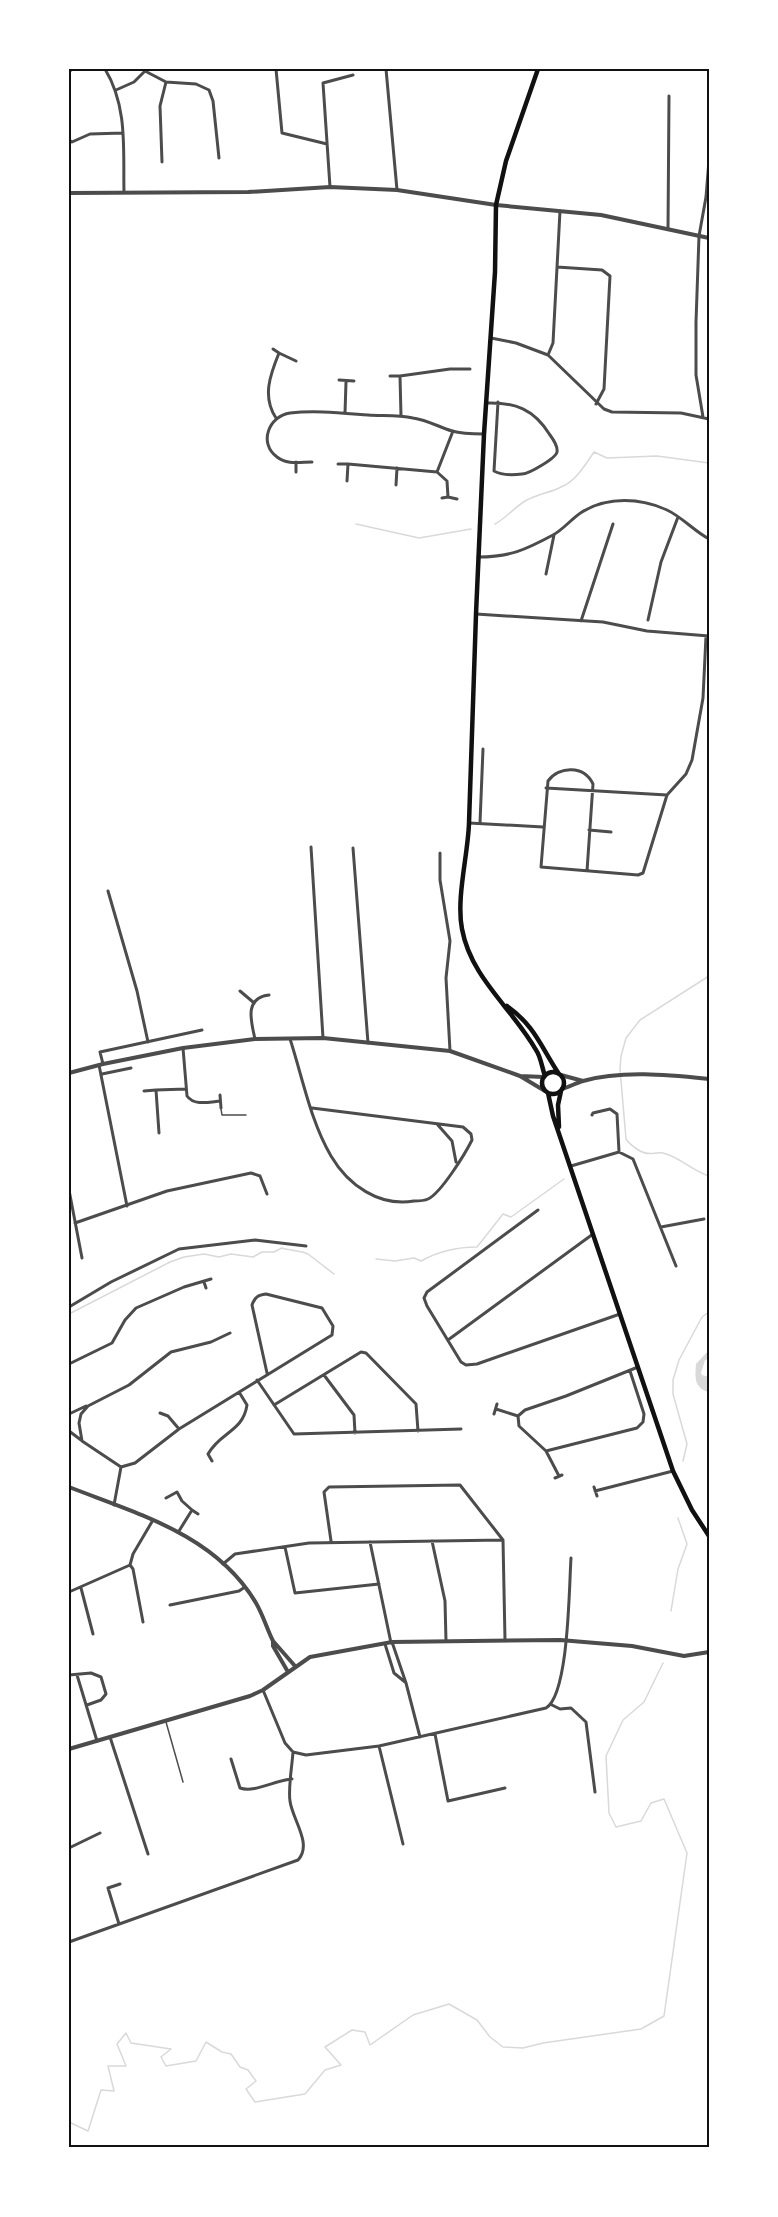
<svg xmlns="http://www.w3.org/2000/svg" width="778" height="2217" viewBox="0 0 778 2217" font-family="'Archivo Narrow',sans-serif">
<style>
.water{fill:#d9d9d9}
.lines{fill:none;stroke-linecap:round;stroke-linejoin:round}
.stream{stroke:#d9d9d9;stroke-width:1.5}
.service{stroke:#4c4c4c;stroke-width:1.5}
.minor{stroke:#4c4c4c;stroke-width:3}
.tertiary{stroke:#4c4c4c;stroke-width:4}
.primary{stroke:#111;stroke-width:4.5}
.neatline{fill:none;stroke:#111;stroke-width:2}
</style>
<rect width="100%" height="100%" fill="#fff"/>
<path class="water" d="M709,1350V1359L705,1360L701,1373L702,1375L709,1377V1392C694,1388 695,1378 696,1364Z"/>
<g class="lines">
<path class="stream" d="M356,524L419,538L471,529
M495,524C506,518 514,508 525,501C537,494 550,493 561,487C576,481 585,465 594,452L607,458L657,456L709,463
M709,976L640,1020L626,1038L621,1056L620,1069L626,1139C629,1144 635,1148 640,1151C648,1156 655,1152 663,1153C680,1157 692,1171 709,1176
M376,1259L395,1261L414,1258L421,1261C439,1251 456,1247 477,1247L503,1214L511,1217L564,1179
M69,1314L170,1262L184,1257L204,1254L219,1257L231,1254L253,1257L262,1252H274L282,1248C291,1251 300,1250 308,1254L334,1274
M683,1461L687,1444L673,1394V1380L679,1360L702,1317L709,1312
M671,1611L678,1569L687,1544L678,1518
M69,2122L88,2131L101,2090L114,2091L108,2066H126L117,2044L126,2033L131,2043L171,2049L161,2057L166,2066L196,2061L206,2042L222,2052L231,2054L240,2067L248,2070L256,2081L246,2089L255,2102L305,2094L325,2070L341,2065L325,2047L352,2030L365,2032L370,2045L413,2015L449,2004L477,2020L490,2037L503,2047L523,2048L543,2043L641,2029L664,2016L687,1853L664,1799L651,1803L641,1821L616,1827L609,1813L606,1756L623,1720L644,1702L663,1663"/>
<path class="service" d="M221,1109L222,1115H246
M166,1722L183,1782"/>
<path class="minor" d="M105,69C128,107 123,150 124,192
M276,69L282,133L327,144
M386,69L397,190
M145,71L166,82L196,84L209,90L213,101L219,158
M69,72L72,69
M116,90L134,82L145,71
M69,140L72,142L90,134L123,133
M162,162L160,106L166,82
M330,187L323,83L353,75
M668,229L669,96
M557,267L602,270L610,276L604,389L596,404
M491,338L516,343L548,355L604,409L612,412L681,413L709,419
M273,349L279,353
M548,355L553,343L560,211
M390,376H400L401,416
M400,376L450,369H470
M339,380L354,381
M486,403C515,402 534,409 550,435C553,439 558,446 557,452C556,458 529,474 522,474C514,475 501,475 494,471L498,402
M345,413L346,382
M703,417L696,375V322L699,236L706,197L709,160
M276,418C262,397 270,375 279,353L296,361
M312,462C300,462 287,465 277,457C258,443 269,416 290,413C315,410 342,413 368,415C383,416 398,415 413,418C427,420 439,427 452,431C462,434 473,434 484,434
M338,464H348
M296,472V462
M437,472L447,481L448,497L457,499
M347,481L348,464L437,472L453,431
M396,485L397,468
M442,498L448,497
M478,557C510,557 525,550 553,535C564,529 571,519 582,512C608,496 641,498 667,510C682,517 694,531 709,539
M546,574L554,535
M476,614L603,622L647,631L709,636
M648,620L661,562L678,517
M581,621L613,524
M546,788L667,795
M469,823L543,827
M480,823L483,749
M589,830L611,832
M311,847L323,1038
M353,848L368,1043
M440,853V880L450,941L446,978L450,1051
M587,871L593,784C584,765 559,766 548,781L541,867L638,875L643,873L667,795L686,774L692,760L703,698L706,636
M108,891L137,991L148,1042
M240,991L253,1002
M255,1039C251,1021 244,998 269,995
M290,1039L291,1042C303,1080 311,1122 331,1156C348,1185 379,1207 414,1201C418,1201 424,1201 428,1199C441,1193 465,1154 472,1140L471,1134L463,1127L312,1108
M183,1048L187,1096C194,1106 209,1102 220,1101
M103,1064L100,1052L202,1030
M99,1065L127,1206
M102,1074L131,1068
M144,1091L156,1090
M220,1095L221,1108
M592,1115L593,1113L610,1109L617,1114L619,1152
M437,1124L452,1141L456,1162
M159,1133L156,1090L186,1089
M571,1166L619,1152L633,1159L676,1266
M69,1190L82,1258
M538,1210L427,1292L424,1298L427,1306L461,1362L466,1365L477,1364L620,1314
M75,1223L167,1191L251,1173L260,1176L267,1194
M661,1227L704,1219
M204,1282L206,1288
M69,1307L111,1282L179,1249L255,1240L306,1246
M448,1340L593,1234
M69,1364L112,1343L125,1320L136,1308L184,1287L211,1279
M630,1371L644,1414L643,1422L637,1428L546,1451L519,1426L518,1416L525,1410L566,1396L638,1367
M324,1375L354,1415L355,1433
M257,1380L294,1434L461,1429
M274,1405L361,1352L366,1353L416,1404L418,1431
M496,1409L518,1416
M160,1413L168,1416L179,1429
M69,1414L86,1406
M494,1414L497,1404
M69,1431L81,1440
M546,1451L559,1476
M212,1461L208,1454C220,1432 243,1432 247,1405L239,1392
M121,1467L82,1441L79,1423L81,1414L88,1406L129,1385L171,1352L211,1342L230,1333
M555,1478L562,1475
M594,1487L597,1496
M595,1491L673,1471
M166,1498L177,1492L182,1501L192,1510L179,1531
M114,1505L121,1467L135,1463L179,1429L332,1335L333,1326L322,1308L266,1294C258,1295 255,1297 252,1305L267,1373
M192,1510L198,1514
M331,1541L324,1492L329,1487L460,1485L503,1540L505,1640
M432,1541L445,1601L446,1641
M370,1542L391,1643
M285,1547L295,1593L379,1584
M223,1564L235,1554L309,1543L503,1540
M130,1565L133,1569L143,1622
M81,1588L93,1634
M69,1592L130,1565L133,1554L153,1520
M170,1605L239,1591L245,1587
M392,1642L406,1683L420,1737
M385,1644L394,1673L405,1682
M69,1675L91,1673L101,1677L106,1694L101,1700L87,1705
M77,1675L97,1741
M263,1690L285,1743L293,1752L306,1755L379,1746L546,1708C569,1694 569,1587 571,1558
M552,1705L560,1709L571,1708L586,1722L595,1792
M435,1734L448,1801L505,1788
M110,1737L148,1854
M379,1746L403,1844
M231,1759L240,1788C255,1793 275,1780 292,1779
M69,1848L100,1833
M119,1924L108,1888L120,1884
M69,1942L298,1860C313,1844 292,1819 290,1801C288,1788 292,1767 293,1752"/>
<path class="tertiary" d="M69,193L248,192L330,187L397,190L496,205L601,215L709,238
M69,1073L103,1064L183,1048L255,1039L323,1038L450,1051L520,1076L545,1091
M561,1075L583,1081
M520,1076L544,1077
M562,1089C569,1087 576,1083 583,1081C622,1070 669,1075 709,1079
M69,1487C138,1514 216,1535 256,1603C263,1615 267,1629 273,1641V1646L288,1672
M273,1641L295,1666
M69,1749L250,1696L263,1690L310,1657L392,1642L560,1640L632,1646L684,1656L709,1652"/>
<path class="primary" d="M538,69L506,161L496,205L495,272L484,434L476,614L469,823C468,855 456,898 462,929C471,978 512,1008 536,1050C541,1057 542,1068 545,1076
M507,1006C535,1026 541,1047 559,1074
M542 1083a11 11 0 1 1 22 0a11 11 0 1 1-22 0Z
M548,1093L553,1116L673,1471L692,1510L709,1536
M559,1127L558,1105L561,1091"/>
</g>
<rect width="778" height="2217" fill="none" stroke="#ffffff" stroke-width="141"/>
<rect x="70" y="70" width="638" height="2076" class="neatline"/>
</svg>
